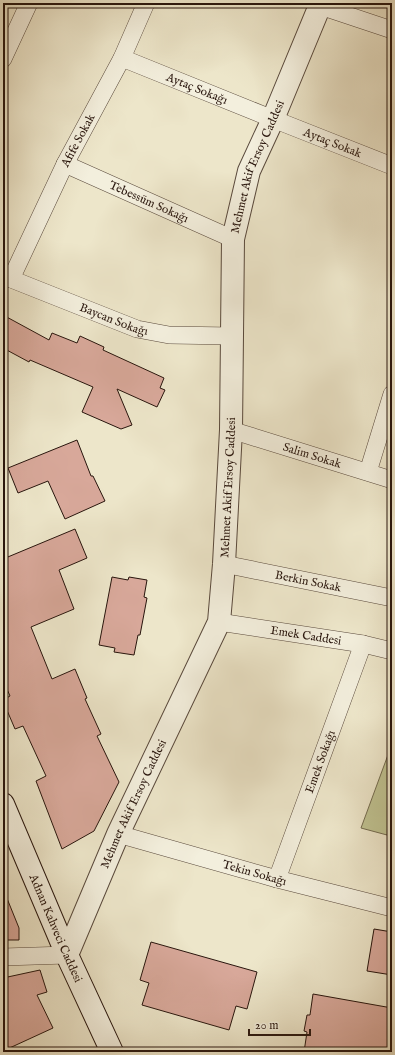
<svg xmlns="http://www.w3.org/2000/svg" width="395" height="1055" viewBox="0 0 395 1055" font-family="'IM FELL English',serif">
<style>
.green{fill:#c0c392;stroke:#746c50}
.building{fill:#d8a89a;stroke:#28150d}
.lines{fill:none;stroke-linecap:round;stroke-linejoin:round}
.minor-casing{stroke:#59493c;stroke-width:18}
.tertiary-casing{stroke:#59493c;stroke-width:24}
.secondary-casing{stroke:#28150d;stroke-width:24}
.minor{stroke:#f3efdd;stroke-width:17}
.tertiary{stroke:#f3efdd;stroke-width:22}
.secondary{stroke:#f3efdd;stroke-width:22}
.labels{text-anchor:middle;stroke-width:3;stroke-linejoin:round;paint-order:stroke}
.street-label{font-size:12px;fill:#28150d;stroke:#f3efdd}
</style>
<rect width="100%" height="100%" fill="#ede6ca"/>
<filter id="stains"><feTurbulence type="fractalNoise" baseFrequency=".005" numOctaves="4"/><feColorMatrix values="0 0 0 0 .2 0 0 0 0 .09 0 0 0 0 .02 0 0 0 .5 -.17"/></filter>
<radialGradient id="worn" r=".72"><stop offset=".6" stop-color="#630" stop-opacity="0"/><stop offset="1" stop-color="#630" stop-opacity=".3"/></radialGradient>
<path class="green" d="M392,744V824L387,835L361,828Z"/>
<path class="building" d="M3,315L49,340L52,333L77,343L80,336L104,347L103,350L164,378L160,388L165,390L157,407L117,389L132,425L121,429L82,412L93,387L30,360L29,362L3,348Z
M77,440L91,476H93L105,501L65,519L48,481L18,493L8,468Z
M75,529L87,558L59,570L74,609L31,627L52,679L75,669L87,698L85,699L101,734L97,736L119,782L94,831L62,849L36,781L46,776L23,726L15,729L3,701V700L10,696L3,680V559Z
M112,577L128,580L129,577L147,580L144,597L147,598L140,635H138L134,655L114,652L115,648L99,645Z
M3,891H4L19,928V940H3Z
M374,929L392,932V975L367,971Z
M151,942L257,972L247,1009L236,1006L229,1030L142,1005L149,983L140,980Z
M40,970L47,992L37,995L53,1028L3,1051V978Z
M313,994L392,1008V1052H304L307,1032L304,1031L307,1015H310Z"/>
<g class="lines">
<g class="minor-casing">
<g id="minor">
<path d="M320,6L392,30"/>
<path id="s1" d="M122,58L273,119L392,166"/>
<path d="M3,59L29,3"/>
<path id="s2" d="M65,164L233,239"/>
<path id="s3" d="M3,274L11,279L137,329L169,335L232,336"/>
<path id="s4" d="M11,279L65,164L122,58L146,3"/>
<path id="s5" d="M231,430L392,480"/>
<path d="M368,472L392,394"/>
<path id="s6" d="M224,564L392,598"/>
<path id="s7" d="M219,622L363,644L392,651"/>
<path id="s8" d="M118,834L277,879L392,908"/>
<path id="s9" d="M277,879L363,644"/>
<path d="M3,957L67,955"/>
</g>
</g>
<g class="tertiary-casing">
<g id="tertiary">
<path id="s10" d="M67,955L118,834L219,622L224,564L231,430L233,239L249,171L273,119L321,3"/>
</g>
</g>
<g class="secondary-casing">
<g id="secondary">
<path id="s11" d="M3,804L67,955L112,1052"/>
</g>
</g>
<use href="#minor" class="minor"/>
<use href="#tertiary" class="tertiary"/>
<use href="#secondary" class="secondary"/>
</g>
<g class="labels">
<g class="street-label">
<text dy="4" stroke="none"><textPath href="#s1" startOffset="81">Aytaç Sokağı</textPath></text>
<text dy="4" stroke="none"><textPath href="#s4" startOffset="154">Afife Sokak</textPath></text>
<text dy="4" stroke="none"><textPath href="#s1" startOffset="227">Aytaç Sokak</textPath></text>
<text dy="4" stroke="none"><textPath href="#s10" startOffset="826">Mehmet Akif Ersoy Caddesi</textPath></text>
<text dy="4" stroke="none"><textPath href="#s2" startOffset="92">Tebessüm Sokağı</textPath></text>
<text dy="4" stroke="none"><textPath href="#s3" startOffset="120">Baycan Sokağı</textPath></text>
<text dy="4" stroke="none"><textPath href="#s5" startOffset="85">Salim Sokak</textPath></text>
<text dy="4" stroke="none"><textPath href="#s10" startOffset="501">Mehmet Akif Ersoy Caddesi</textPath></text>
<text dy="4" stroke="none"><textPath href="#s6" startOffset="86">Berkin Sokak</textPath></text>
<text dy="4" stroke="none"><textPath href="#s7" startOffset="88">Emek Caddesi</textPath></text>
<text dy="4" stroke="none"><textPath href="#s9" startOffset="125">Emek Sokağı</textPath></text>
<text dy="4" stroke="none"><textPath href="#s10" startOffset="165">Mehmet Akif Ersoy Caddesi</textPath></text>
<text dy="4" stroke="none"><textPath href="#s8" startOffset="142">Tekin Sokağı</textPath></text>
<text dy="4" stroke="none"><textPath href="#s11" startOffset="135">Adnan Kahveci Caddesi</textPath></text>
</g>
</g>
<rect width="395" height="1055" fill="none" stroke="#ede6ca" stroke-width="16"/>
<rect x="4" y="4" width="387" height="1047" fill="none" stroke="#28150d" stroke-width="2"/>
<rect x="8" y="8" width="379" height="1039" fill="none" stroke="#28150d"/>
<path d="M249 1029v6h61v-6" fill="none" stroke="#28150d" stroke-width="2"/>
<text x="255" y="1029" font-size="12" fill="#28150d" stroke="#f3efdd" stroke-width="3" paint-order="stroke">20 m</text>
<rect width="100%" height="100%" filter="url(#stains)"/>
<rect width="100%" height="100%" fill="url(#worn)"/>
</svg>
